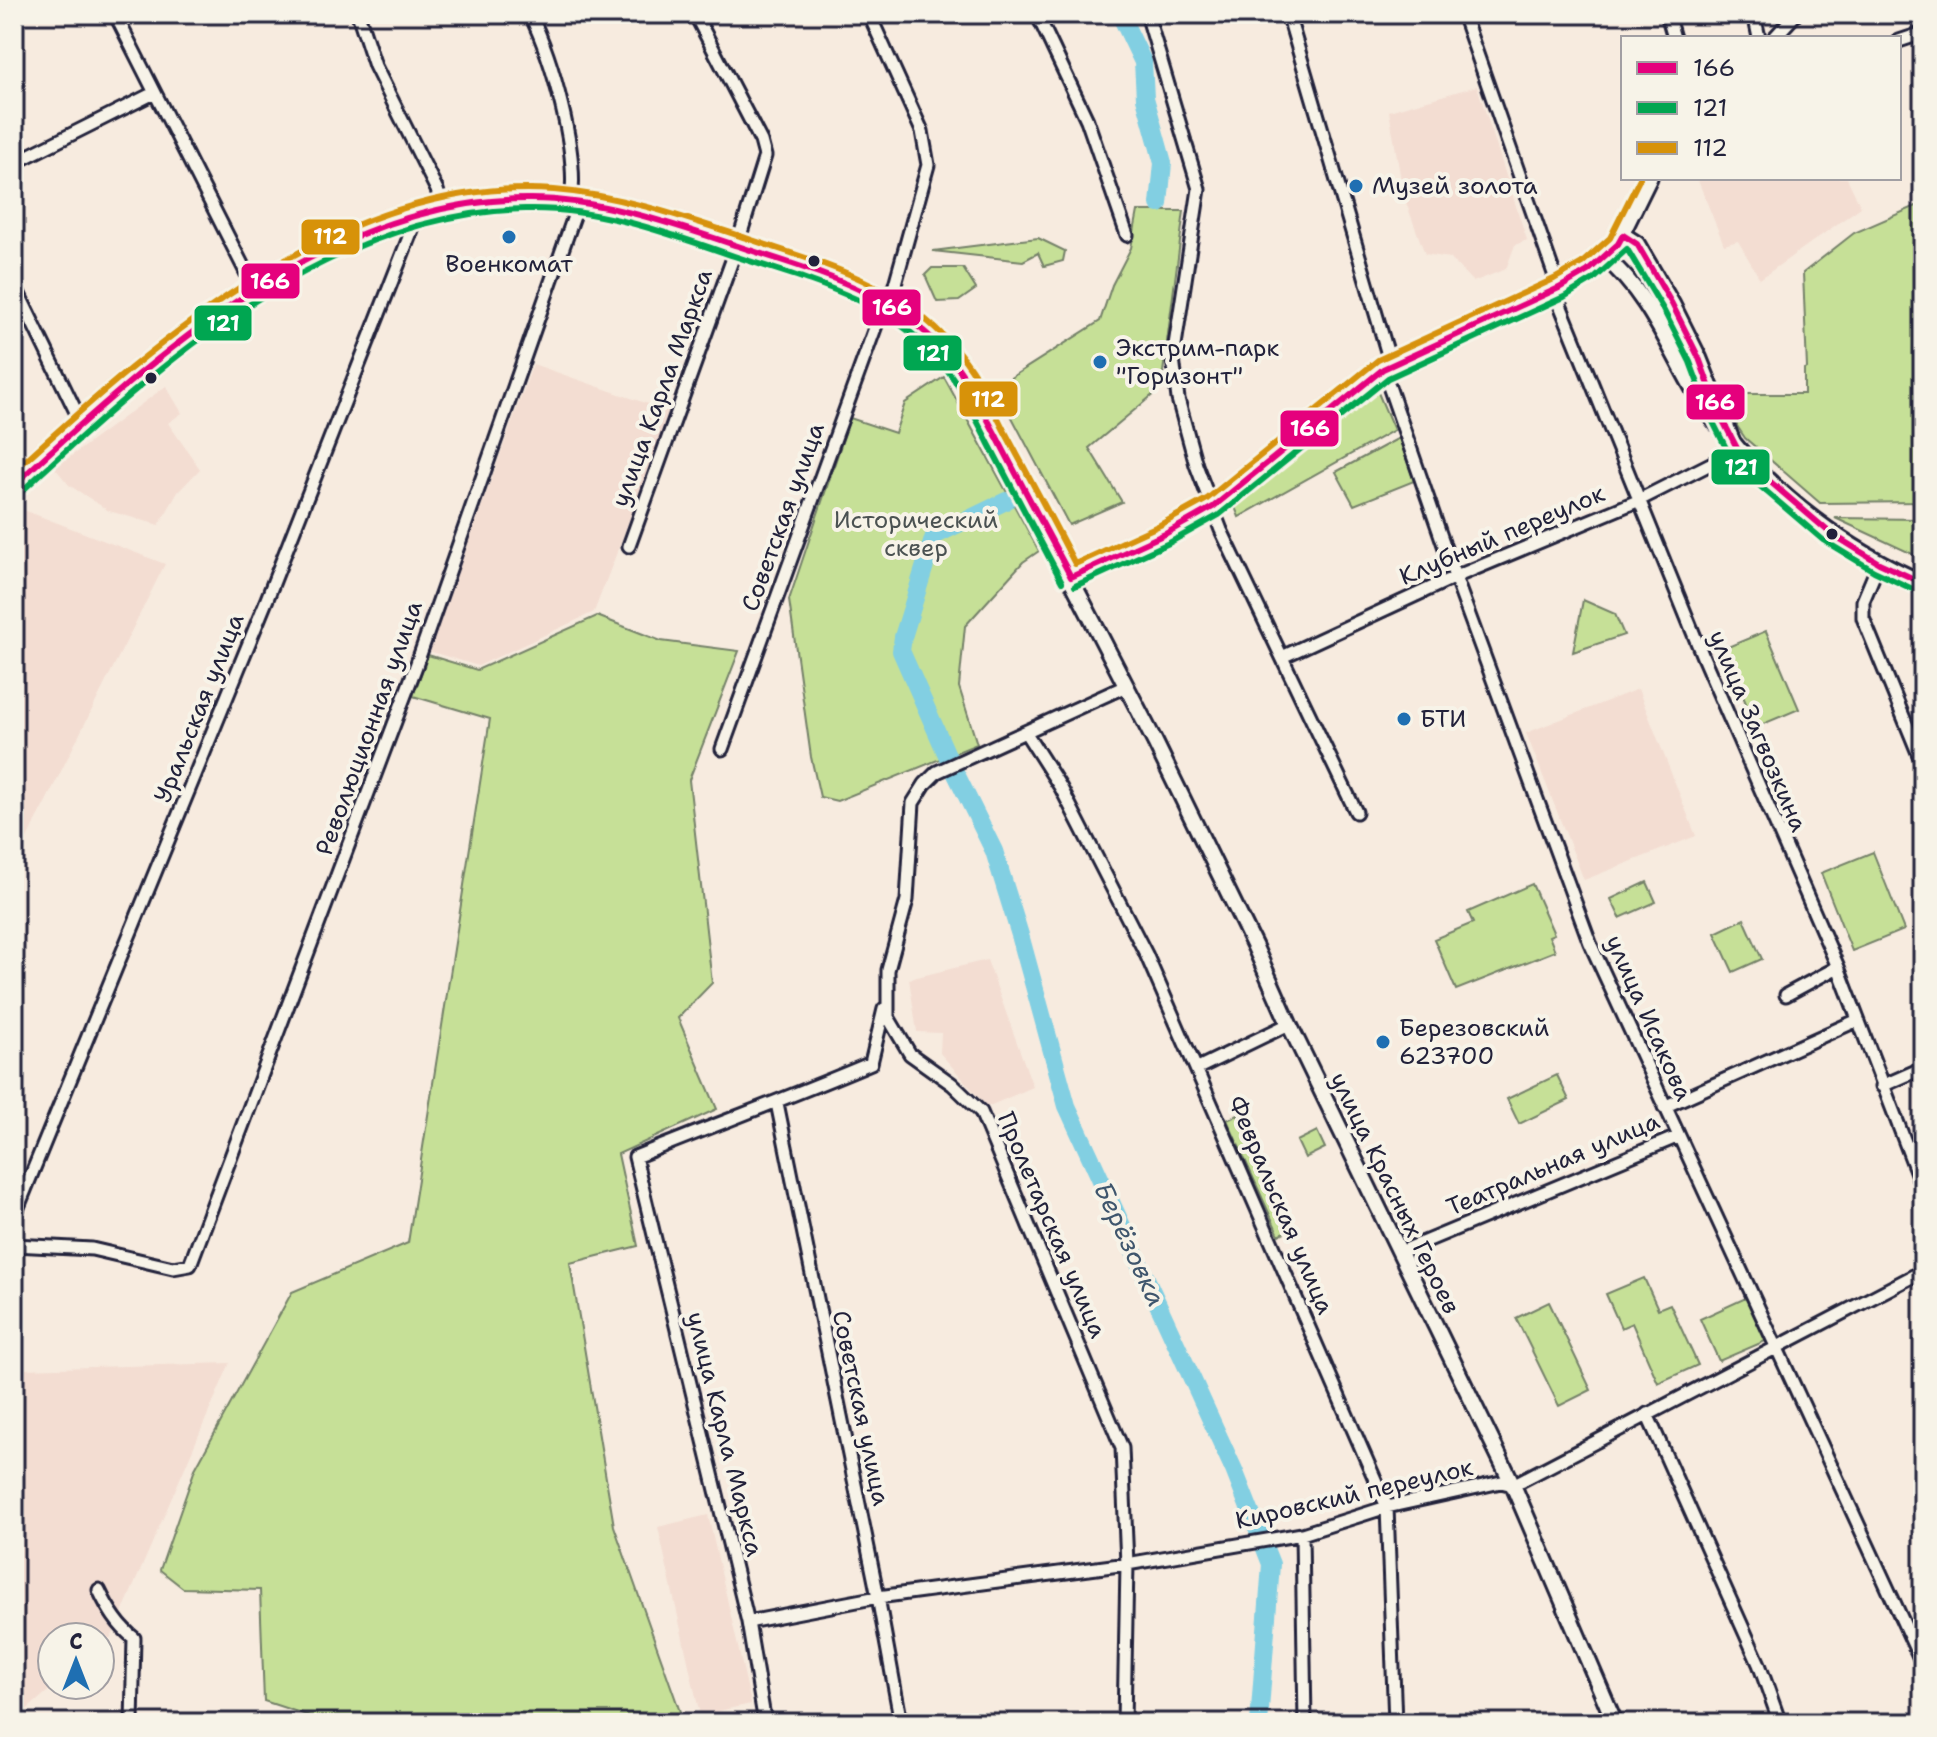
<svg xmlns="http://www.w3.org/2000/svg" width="1937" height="1737" viewBox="0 0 1937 1737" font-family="'Shantell Sans',sans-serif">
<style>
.built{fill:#f3ddd2}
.green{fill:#c6e097;stroke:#748169;stroke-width:2}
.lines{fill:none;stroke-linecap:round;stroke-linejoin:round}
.river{stroke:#82cfe2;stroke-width:18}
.minor-casing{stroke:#22223b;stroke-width:17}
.major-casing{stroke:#22223b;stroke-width:20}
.minor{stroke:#f7f3e8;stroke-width:11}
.major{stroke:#f7f3e8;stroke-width:14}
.bus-1-casing{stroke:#f7f3e8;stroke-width:12}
.bus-2-casing{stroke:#f7f3e8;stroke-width:12}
.bus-3-casing{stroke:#f7f3e8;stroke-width:12}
.bus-1{stroke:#e5007d;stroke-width:6}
.bus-2{stroke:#00a651;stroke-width:6}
.bus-3{stroke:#d79209;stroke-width:6}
.poi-dot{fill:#1f6fb2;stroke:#f7f3e8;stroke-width:3}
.bus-dot{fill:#22223b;stroke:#f7f3e8;stroke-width:3}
.labels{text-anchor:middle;stroke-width:8;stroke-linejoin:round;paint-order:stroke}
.poi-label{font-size:24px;fill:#22223b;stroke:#f7f3e8;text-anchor:start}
.street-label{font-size:24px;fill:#22223b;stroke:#f7f3e8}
.park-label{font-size:24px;fill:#4b5252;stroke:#f7f3e8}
.water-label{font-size:26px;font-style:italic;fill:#3f566d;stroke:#f7f3e8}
.line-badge{stroke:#f7f3e8;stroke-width:3}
.badge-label{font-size:22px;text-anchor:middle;font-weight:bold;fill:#fff}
</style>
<rect width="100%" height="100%" fill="#f7ebdf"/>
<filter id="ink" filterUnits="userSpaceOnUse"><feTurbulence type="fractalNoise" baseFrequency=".0125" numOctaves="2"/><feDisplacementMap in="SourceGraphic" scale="16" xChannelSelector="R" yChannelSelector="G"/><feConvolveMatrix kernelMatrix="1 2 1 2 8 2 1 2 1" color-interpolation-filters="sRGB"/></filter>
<g filter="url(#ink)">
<path class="built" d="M1477,86L1527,240L1515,245L1506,269L1473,282L1450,258L1425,254L1404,197L1389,111Z
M1697,178H1847L1861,207L1760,279L1738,241L1724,245Z
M533,364L671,412L594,612L478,666L429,651Z
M166,386L182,413L168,423L200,469L178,492L159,525L109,511L69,485L55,468Z
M21,509L165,564L14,865V518Z
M1638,689L1696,836L1584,880L1526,733Z
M987,960L1033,1087L987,1107L940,1053L941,1033L917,1032L909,979Z
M230,1363L112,1636L100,1647V1637H52V1685H55L24,1712L14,1711V1403L22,1402L23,1369Z
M708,1515L751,1704L700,1715L658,1527Z"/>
<path class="green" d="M1923,203V502L1820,503L1745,438L1737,426L1736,394H1804V369L1807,368L1803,273L1854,233Z
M1138,211H1184L1161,388L1089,448L1122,502L1069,525L996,387L1100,321L1112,285L1131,248Z
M1038,238L1065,251L1063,261L1044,266L1038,253L1023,261L933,251Z
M1636,264L1640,265L1692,362L1689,361Z
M932,268H963L976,289L959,301L937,302L925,275Z
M944,377L1039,551L1023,562L965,626L959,687L977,744L837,801L820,797L811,757L789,600L850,418L895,433L905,403Z
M1376,388L1394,430L1239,517L1235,507Z
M1399,438L1414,481L1354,505L1336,472Z
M1835,518L1923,519V559Z
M1583,600L1615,614L1624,635L1573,652Z
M597,616L661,641L739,651L689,780L712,983L678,1018L717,1109L618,1154L638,1246L570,1263L614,1526L684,1723H331L264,1701L260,1590L183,1588L160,1570L195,1469L292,1292L408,1243L490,719L413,696L428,655L477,670Z
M1766,631L1799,709L1756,727L1723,649Z
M1873,852L1904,930L1852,951L1821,873Z
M1647,882L1656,902L1620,918L1611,899Z
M1532,884L1554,934L1549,936L1555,951L1456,990L1434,939L1473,923L1468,912Z
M1744,919L1762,959L1733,972L1715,933Z
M1557,1075L1569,1100L1519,1124L1507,1099Z
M1238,1115L1291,1229L1279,1235L1227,1120Z
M1317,1131L1325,1148L1305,1158L1297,1141Z
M1644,1278L1658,1309L1670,1304L1698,1365L1658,1383L1632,1323L1621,1328L1606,1294Z
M1750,1296L1770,1339L1719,1361L1700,1319Z
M1549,1302L1591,1390L1559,1406L1516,1318Z"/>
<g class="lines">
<path class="river" d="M1120,14L1143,62L1145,98L1163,163L1159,204
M951,764L901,651L903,637L934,536L1006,501
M953,768L994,851L1020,935L1067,1106L1234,1470L1271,1564L1259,1723"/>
<g class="minor-casing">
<path id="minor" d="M115,14L255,290
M358,14L375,66L437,190L442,206
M530,14C552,58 579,153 571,201
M1037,14L1087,120L1127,235
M1147,14L1199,189L1173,358L1178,399L1196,465L1221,530L1356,812
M1288,14L1391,365
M1463,14L1559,288
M1667,14L1674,38
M1754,14L1759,38
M1774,38L1796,14
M1899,41L1923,33
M14,163L154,93
M1623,235L1651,178
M14,284L81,422
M1554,290L1703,657L1838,967L1923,1189
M1383,369L1455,577L1590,943L1923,1665
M629,546L734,255L765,156L761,141L695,14
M1879,563L1863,601V618L1923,765
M1282,657L1455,577L1635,502L1738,450
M1026,733L1061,788L1146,954L1387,1507L1395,1723
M722,749L879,317L894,288L928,165L922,131L869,14
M1786,995L1838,967
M1198,1068L1289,1024
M1882,1086L1923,1068
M777,1103L878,1597L901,1723
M1664,1107L1858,1020
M14,1217L267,599L419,212
M14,1245L92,1249L173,1268L190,1265L416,666L579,202
M1400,1252L1679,1136
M1647,1414L1759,1664L1780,1723
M1302,1534L1305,1723
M99,1590C108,1609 118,1626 134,1638L132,1723
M748,1622L878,1597L1127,1564L1302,1534L1387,1507L1501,1482L1513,1485L1923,1271
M765,1723L748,1622L635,1157C714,1125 793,1096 871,1063L884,1009
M1124,1723L1127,1564L1122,1448L981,1112L952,1084L910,1054L888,1017V970L907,900L913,803L925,784L937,772L1126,686"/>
</g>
<g class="major-casing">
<path id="major" d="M1604,257C1651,295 1671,354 1702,404C1708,414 1717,423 1725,433C1777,498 1846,550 1923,583
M14,485C147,360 332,198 524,199C605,199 683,227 759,253C801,268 849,280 888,303C928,326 955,361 978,399L1155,742L1255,947L1289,1024L1513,1485L1615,1723
M1071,577L1165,534L1213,507L1383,369L1559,288L1588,271L1618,244L1623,235L1637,244L1672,304L1699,358L1733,443"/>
</g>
<use href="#minor" class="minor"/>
<use href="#major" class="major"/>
<g class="bus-1-casing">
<path id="bus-1" d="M14,485C154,356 325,201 526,199C599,198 670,223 738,246C817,273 888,288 946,353C968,377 981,408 997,437C1021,484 1046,530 1071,577
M1071,577L1165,534L1213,507L1383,369L1559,288L1588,271L1618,244L1623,235L1637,244L1672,304L1699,358L1720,415L1738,450L1760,473L1829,532L1879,563L1923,583"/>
</g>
<g class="bus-2-casing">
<path id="bus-2" d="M21,492C161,363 324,214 525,209C597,207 668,233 734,256C807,280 881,297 935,355C959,381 973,413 989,444C1013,490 1038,536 1062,582
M1075,586L1169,543L1219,515L1388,378L1564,297L1594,279L1627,249L1663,309L1690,362L1711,418L1730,456L1754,481L1823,540L1874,571L1919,592"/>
</g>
<g class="bus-3-casing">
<path id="bus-3" d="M14,471C158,339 345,174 554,190C620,195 683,217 746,238C825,265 895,281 953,346C976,370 989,401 1004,430C1028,475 1052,519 1075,564L1160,525L1207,499L1378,360L1554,279L1582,263L1610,238L1640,178"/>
</g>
<use href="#bus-1" class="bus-1"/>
<use href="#bus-2" class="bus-2"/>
<use href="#bus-3" class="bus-3"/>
</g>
</g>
<g class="poi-dot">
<circle cx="1356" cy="186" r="8"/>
<circle cx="509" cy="237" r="8"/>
<circle cx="1100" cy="362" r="8"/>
<circle cx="1404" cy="719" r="8"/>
<circle cx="1383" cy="1042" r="8"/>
</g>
<g class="bus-dot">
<circle cx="814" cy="261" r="7"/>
<circle cx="151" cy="378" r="7"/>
<circle cx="1832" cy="534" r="7"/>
</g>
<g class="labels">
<g class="poi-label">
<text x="1372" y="194">Музей золота</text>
<text x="509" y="272" text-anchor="middle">Военкомат</text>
<text x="1116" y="356">Экстрим-парк<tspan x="1116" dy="28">"Горизонт"</tspan></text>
<text x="1420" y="727">БТИ</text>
<text x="1399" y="1036">Березовский<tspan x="1399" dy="28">623700</tspan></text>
</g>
<g class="street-label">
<text transform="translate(662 388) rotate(-70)" y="8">улица Карла Маркса</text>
<text transform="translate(783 517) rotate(-70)" y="8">Советская улица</text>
<text transform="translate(1502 535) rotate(-23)" y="8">Клубный переулок</text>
<text transform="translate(199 708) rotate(-68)" y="8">Уральская улица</text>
<text transform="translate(369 728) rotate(-70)" y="8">Революционная улица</text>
<text transform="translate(1758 731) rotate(67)" y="8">улица Загвозкина</text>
<text transform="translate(1649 1018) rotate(66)" y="8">улица Исакова</text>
<text transform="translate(1553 1164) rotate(-23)" y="8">Театральная улица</text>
<text transform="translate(1395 1193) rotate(64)" y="8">улица Красных Героев</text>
<text transform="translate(1281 1205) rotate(67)" y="8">Февральская улица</text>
<text transform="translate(1052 1225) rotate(67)" y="8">Пролетарская улица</text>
<text transform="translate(861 1408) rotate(78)" y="8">Советская улица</text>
<text transform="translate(725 1434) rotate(76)" y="8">улица Карла Маркса</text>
<text transform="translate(1354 1494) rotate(-13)" y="8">Кировский переулок</text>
</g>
<g class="park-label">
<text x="916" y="528">Исторический<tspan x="916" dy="28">сквер</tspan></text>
</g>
<g class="water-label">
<text transform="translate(1130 1244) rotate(65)" y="9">Берёзовка</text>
</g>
</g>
<g class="line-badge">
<rect x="300" y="218" width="61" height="38" rx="8" fill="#d79209"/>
<rect x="240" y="262" width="61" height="38" rx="8" fill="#e5007d"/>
<rect x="861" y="288" width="61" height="39" rx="8" fill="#e5007d"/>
<rect x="193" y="304" width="60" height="38" rx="8" fill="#00a651"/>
<rect x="902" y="334" width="61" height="38" rx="8" fill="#00a651"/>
<rect x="958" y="380" width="61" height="38" rx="8" fill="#d79209"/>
<rect x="1685" y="383" width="61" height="38" rx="8" fill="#e5007d"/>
<rect x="1279" y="409" width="61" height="39" rx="8" fill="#e5007d"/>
<rect x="1710" y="448" width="61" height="38" rx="8" fill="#00a651"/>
</g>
<g class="badge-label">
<text x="330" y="244">112</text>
<text x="270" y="289">166</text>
<text x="892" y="315">166</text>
<text x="223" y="331">121</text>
<text x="933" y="361">121</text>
<text x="988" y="407">112</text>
<text x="1715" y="410">166</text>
<text x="1310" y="436">166</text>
<text x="1741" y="475">121</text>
</g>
<rect width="1937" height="1737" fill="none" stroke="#f7f3e8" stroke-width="48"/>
<rect x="24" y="24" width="1889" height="1689" fill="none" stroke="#22223b" stroke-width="3" filter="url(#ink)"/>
<rect x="1621" y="36" width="280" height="144" fill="#f7f3e8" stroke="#a29fa3" stroke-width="2"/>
<rect x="1637" y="62" width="40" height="12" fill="#e5007d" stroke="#a29fa3" stroke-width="2"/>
<text x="1693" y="76" font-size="24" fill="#22223b">166</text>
<rect x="1637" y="102" width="40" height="12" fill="#00a651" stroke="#a29fa3" stroke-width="2"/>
<text x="1693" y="116" font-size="24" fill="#22223b">121</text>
<rect x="1637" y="142" width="40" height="12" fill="#d79209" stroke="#a29fa3" stroke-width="2"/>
<text x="1693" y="156" font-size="24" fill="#22223b">112</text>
<g transform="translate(76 1661)"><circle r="38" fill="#f7f3e8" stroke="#a29fa3" stroke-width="2"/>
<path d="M0-6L14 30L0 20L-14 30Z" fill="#1f6fb2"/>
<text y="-12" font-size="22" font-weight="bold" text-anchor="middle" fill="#22223b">С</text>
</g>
</svg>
